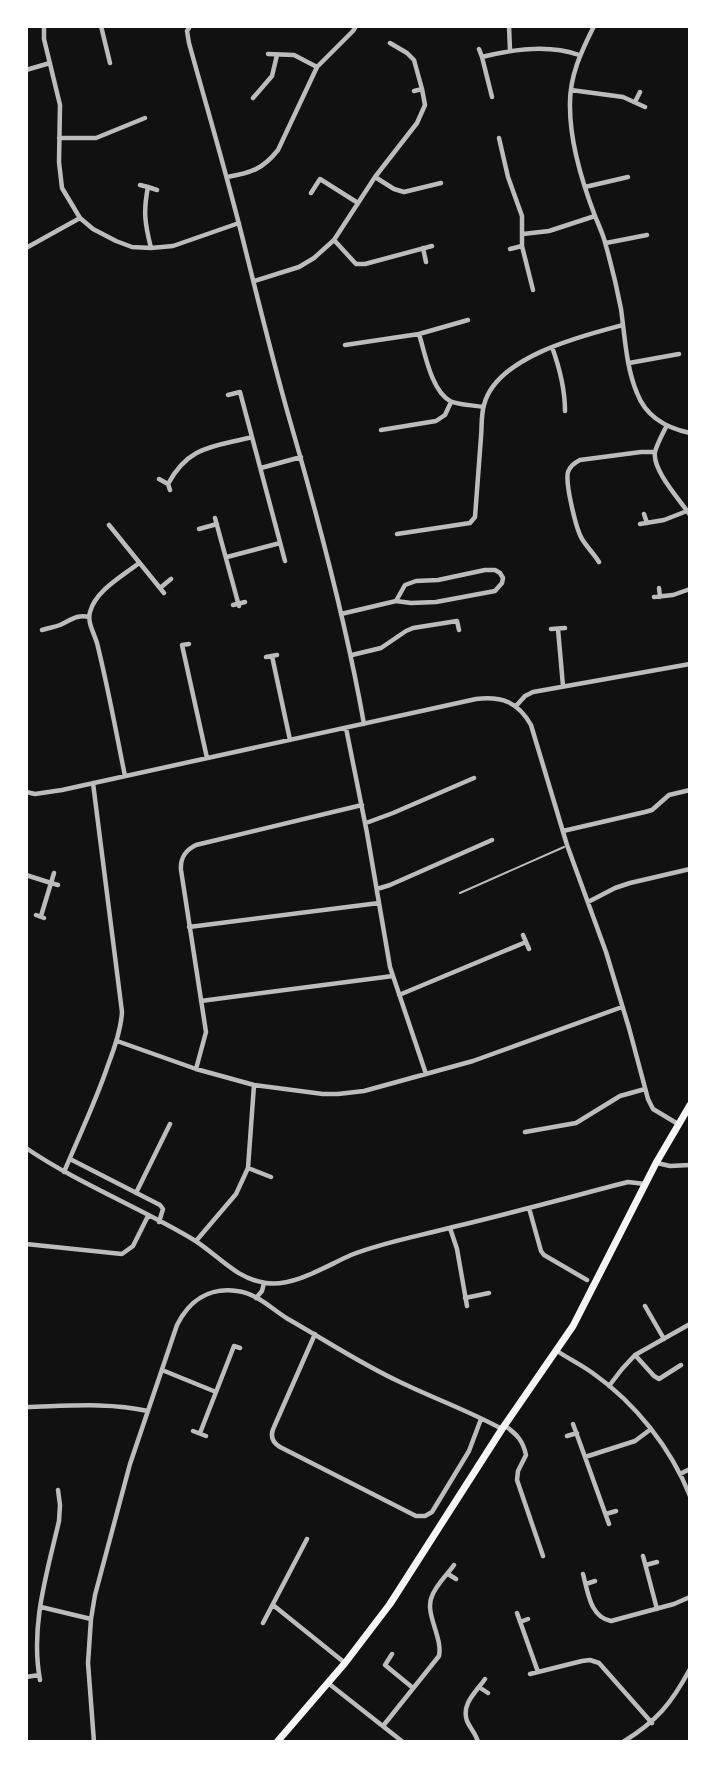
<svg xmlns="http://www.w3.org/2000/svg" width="716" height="1768" viewBox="0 0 716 1768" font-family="'DM Sans',sans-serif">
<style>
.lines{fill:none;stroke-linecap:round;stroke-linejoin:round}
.service{stroke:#bcbcbc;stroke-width:2}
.minor{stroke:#bcbcbc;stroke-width:4.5}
.trunk{stroke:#f5f5f5;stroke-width:7}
</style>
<rect width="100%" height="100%" fill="#111"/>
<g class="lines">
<path class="service" d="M460,893L564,847"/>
<path class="minor" d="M44,26V39L60,105L59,162L62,188L80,218L93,229L116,241L132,247L151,248L173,246L239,223
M101,26L110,63
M509,26L510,50
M594,26C581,52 569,77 570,107C570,144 582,182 595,216C599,226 604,236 606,246C612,267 617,288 621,309C625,337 626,367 637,393C646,417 666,428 690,433
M189,28L187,31L189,43C208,112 229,182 246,252C260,308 274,365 290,421C319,521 346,622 364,724
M479,49L482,57
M268,54L294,55L317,67
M26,70L50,63
M571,90L623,97L645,107
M414,91L422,89
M492,97L482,57C513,49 548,44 579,55
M253,98L272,76L277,55
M635,102L640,92
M59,138H96L145,118
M499,138L508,177L522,216V246L533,290
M227,177C251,173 263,169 278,150L317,67L353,31L356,26
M375,177L394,189L404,192L441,183
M140,185L148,187
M585,187L628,177
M311,193L320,179L358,203
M523,234L549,231L595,216
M334,240L356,264H365L432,246
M606,243L647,235
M26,248L80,218
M151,248C145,224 143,212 148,187L157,190
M423,248L426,262
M510,249L522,246
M254,281L299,267L314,258L334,240L375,177L417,123L425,105L422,89L414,60L407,53L390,43
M419,334C425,353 431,390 450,401C458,405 473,405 483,407
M345,345L419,334L468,320
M552,347C560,369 565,388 565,411
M629,363L679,354
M228,395L240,392L285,561
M666,427C662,435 657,444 655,452C652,470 680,500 690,515
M381,430L436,421L445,415L451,402
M261,468L301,457
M159,479L168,484C189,445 214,447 252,437
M168,484L170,490
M644,514L647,523
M215,518L239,606
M640,524L664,520L687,511
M109,525L164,593
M199,529L217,524
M397,534L470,523L475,517C477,491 479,464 481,437C482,426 481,415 484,405C496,357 581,336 623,325
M227,557L280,543
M599,562C594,554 587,547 582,539C576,529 565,483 568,472C570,466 574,463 580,460L641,452H655
M160,588L171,579
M659,588L660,597
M654,597L673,595L690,589
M233,605L245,602
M341,614L396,601L411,603L436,602L495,591L502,583L503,578L500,573L495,570H485L438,580L416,581L405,585L396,601
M551,629L565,628
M558,629L563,686
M42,630C48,628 55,627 60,625C71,620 77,614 89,617
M189,644L182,645L207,758
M352,655L381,648L406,631L413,628L457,621L459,630
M272,656L290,740
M266,657L277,655
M516,706L525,696L533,692L690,664
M346,728L367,833L390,967L426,1074
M125,776C116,732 108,687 97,643C94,633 87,622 90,612C96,590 123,576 139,563
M26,792L35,794L62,790L476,699C502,696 518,702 531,725L567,845L606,952L629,1028L648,1099L653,1109L678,1124
M366,823L393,813L474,778
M563,831L645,812L652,810L669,795L690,790
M54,873L51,883L58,885
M26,875L51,883L41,916
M377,889L390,885L492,840
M588,902L615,888L630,883L690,869
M36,915L44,918
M189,927L379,903
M526,942L529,949
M399,995L526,942L523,935
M201,1001L393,976
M117,1041L196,1069L254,1085L323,1094H338L364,1091L473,1061L622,1007
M196,1069L206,1032L181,870C180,857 186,850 196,845L362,805
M525,1132L576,1123L620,1096L645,1089
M26,1148C79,1184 139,1207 194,1240C218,1255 236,1279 266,1283C294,1287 326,1266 351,1255C384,1242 419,1236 453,1227C512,1213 570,1197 628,1182L645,1184
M70,1159L160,1205L163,1209L159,1222
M657,1163L670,1166L690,1165
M248,1168L271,1177
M64,1172C79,1136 96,1101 108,1065C115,1047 121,1030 122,1012L93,783
M136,1193L170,1124
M529,1208L541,1251L544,1255L587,1280
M450,1228L457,1249L467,1306
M196,1241L236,1194L248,1168L254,1085
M26,1244L122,1254L133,1246L148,1216
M256,1298L262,1291L264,1283
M465,1298L489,1293
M645,1306L664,1339
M315,1334L274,1427C270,1435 272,1442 280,1447L416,1516H425L432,1512L469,1451L481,1419
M557,1351C569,1359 582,1365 594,1374C635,1403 671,1448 690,1496
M635,1355L654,1376L659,1379L681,1365
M162,1370L216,1392
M609,1386L622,1369L635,1355L690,1324
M26,1407C67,1406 108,1402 148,1411
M573,1424L585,1457
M505,1426C517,1434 523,1441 526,1455L518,1471L517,1480L543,1556
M193,1431L206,1436
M200,1433L234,1346L240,1348
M567,1436L577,1433
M680,1474L690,1469
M606,1514L616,1511
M609,1524L585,1457L635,1441L651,1429
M643,1556L657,1609
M646,1565L657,1562
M448,1574L456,1579
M583,1574C588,1592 590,1617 611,1621L674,1604L690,1597
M586,1584L595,1581
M273,1605L345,1663
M41,1607L91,1619
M517,1613L538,1672
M520,1622L528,1619
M263,1623L307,1539
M392,1654L385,1665L413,1688
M530,1674L582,1661L590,1660L599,1663L652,1723
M26,1677L39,1675
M40,1680C30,1626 47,1573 59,1521L60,1505L58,1490
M328,1683L403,1742
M479,1687L488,1693
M383,1726L439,1656C443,1637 424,1613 432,1596C436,1585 447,1575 454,1565
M94,1742L88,1663L91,1619L95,1595L130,1464L177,1325C189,1301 209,1287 237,1291C256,1293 272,1309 288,1319C325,1340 361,1364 400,1382C433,1398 469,1411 502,1429
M478,1742C476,1734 470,1728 467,1721C461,1704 476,1692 485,1679
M623,1742C657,1721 671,1704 690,1669"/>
<path class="trunk" d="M277,1742L345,1663L390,1604L502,1429L573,1326L656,1163L690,1105"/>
</g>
<rect width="716" height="1768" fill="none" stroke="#ffffff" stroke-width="56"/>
</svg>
